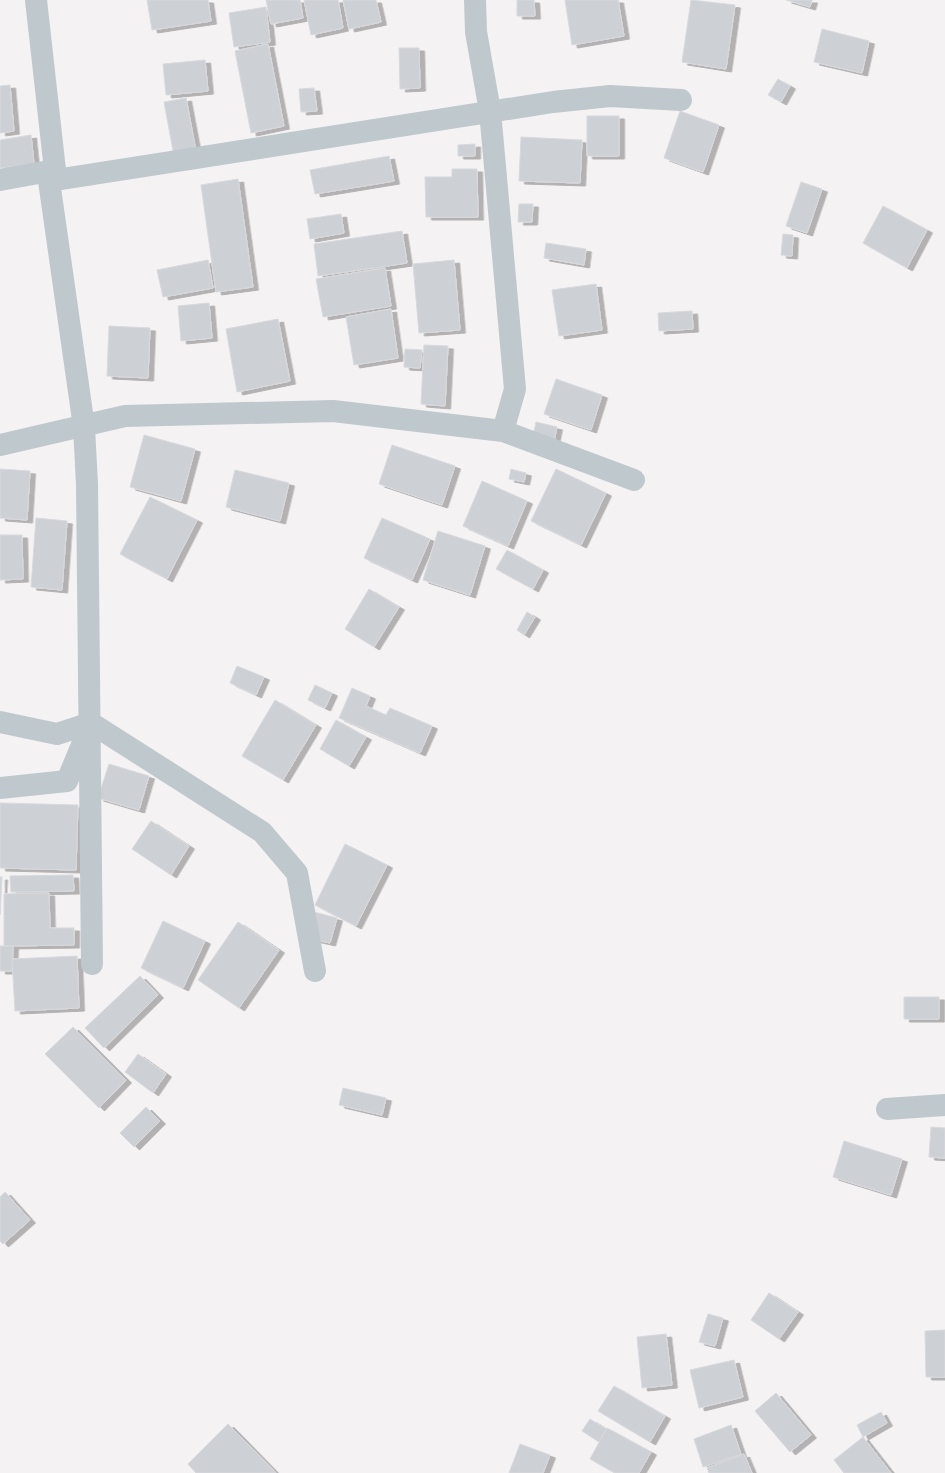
<svg xmlns="http://www.w3.org/2000/svg" width="945" height="1473" viewBox="0 0 945 1473" font-family="Quicksand,sans-serif">
<style>
.building{fill:#cdd0d4;stroke:#d7d9dd;filter:url(#shadow)}
.lines{fill:none;stroke-linecap:round;stroke-linejoin:round}
.minor{stroke:#bfc8cd;stroke-width:22}
</style>
<defs>
<filter id="shadow"><feDropShadow dx="5.5" dy="3" stdDeviation="0" flood-color="#0004"/></filter>
</defs>
<rect width="100%" height="100%" fill="#f4f2f3"/>
<path class="building" d="M147,0H208L211,21L152,30Z
M266,0H300L303,18L271,24Z
M304,0H338L343,28L311,35Z
M343,0H376L381,22L349,29Z
M517,0H534L535,16H517Z
M565,0H618L624,36L572,45Z
M691,0L735,5L726,69L682,62Z
M786,0H812L810,7Z
M266,7L270,42L234,47L229,13Z
M822,29L869,41L862,73L814,62Z
M268,44L284,126L251,133L235,51Z
M399,48H419L420,88L400,89Z
M205,60L208,91L166,95L163,64Z
M778,79L790,86L781,102L768,95Z
M10,85L14,131L0,133V86Z
M314,88L317,111L301,112L299,89Z
M186,98L196,151L174,156L164,102Z
M680,111L719,125L703,172L664,158Z
M587,116H619V156H587Z
M31,135L34,164L0,168V140Z
M521,137L582,140L580,183L519,181Z
M475,144V156H458V145Z
M389,156L394,181L315,194L310,170Z
M452,169H477L478,217H426L425,177H452Z
M238,179L253,287L216,292L201,185Z
M801,182L822,189L807,233L786,226Z
M519,204H533L532,222H518Z
M883,206L927,230L907,268L863,243Z
M341,214L344,233L310,239L307,219Z
M402,231L407,263L318,276L314,244Z
M783,234L793,235L792,256L781,255Z
M546,243L586,249L584,265L544,258Z
M208,260L213,288L163,297L157,270Z
M454,260L460,330L419,333L413,264Z
M385,268L391,306L323,317L316,279Z
M596,284L602,330L559,336L552,290Z
M209,303L212,338L181,341L178,306Z
M391,309L398,358L354,365L346,317Z
M692,311L693,329L659,331L658,313Z
M278,319L290,381L237,392L226,329Z
M109,326L150,328L148,378L107,376Z
M424,345L448,346L445,406L421,404Z
M405,349L422,350L420,368L404,367Z
M556,379L602,395L591,430L544,414Z
M536,422L557,427L554,441L533,436Z
M144,435L195,449L181,501L130,487Z
M392,445L455,466L442,505L379,484Z
M0,469L30,471L27,520L0,518Z
M511,469L526,473L524,482L509,479Z
M556,469L606,493L581,545L531,521Z
M235,470L289,483L280,521L226,507Z
M482,481L527,501L508,546L463,526Z
M150,497L197,520L167,579L120,554Z
M36,518L67,521L62,590L31,587Z
M382,518L430,539L412,580L364,558Z
M438,531L485,546L470,595L423,580Z
M0,535H22L23,579L0,580Z
M507,550L543,570L533,589L496,569Z
M369,589L399,607L374,647L345,629Z
M527,612L535,617L524,635L517,630Z
M237,666L264,677L256,695L230,683Z
M315,685L332,693L325,708L308,700Z
M352,688L370,696L366,706L386,715L390,708L432,726L420,753L339,718Z
M275,700L316,725L283,780L242,756Z
M336,720L366,737L349,766L320,749Z
M109,764L149,776L139,810L98,798Z
M0,803L78,805L76,870L0,868Z
M151,821L189,846L171,875L132,849Z
M345,844L387,865L356,926L315,905Z
M73,875L74,891L11,892L10,876Z
M0,877H2L0,915Z
M49,893L50,928H74V945L4,946V894Z
M314,912L337,918L330,943L308,938Z
M163,921L205,941L183,988L141,968Z
M238,922L279,950L239,1008L198,980Z
M0,946H13L12,971H0Z
M77,956L79,1008L15,1011L12,959Z
M140,976L158,995L104,1048L85,1028Z
M904,997H939V1019H904Z
M73,1027L126,1080L99,1108L45,1054Z
M138,1054L166,1074L153,1093L125,1072Z
M343,1088L386,1098L382,1115L339,1105Z
M146,1107L160,1121L134,1147L120,1133Z
M931,1127L945,1128V1158L929,1157Z
M844,1141L902,1159L891,1195L833,1177Z
M5,1192L30,1220L3,1244L0,1241V1197Z
M769,1293L798,1312L779,1339L751,1320Z
M708,1314L723,1318L715,1346L699,1342Z
M945,1330V1377H926L925,1331Z
M666,1334L672,1385L642,1388L637,1337Z
M734,1360L743,1397L699,1408L690,1370Z
M614,1386L665,1416L650,1442L598,1411Z
M776,1393L811,1435L790,1452L755,1411Z
M881,1412L887,1423L863,1437L857,1425Z
M590,1419L606,1429L599,1442L582,1431Z
M228,1424L276,1473H196L188,1464Z
M731,1425L741,1454L703,1467L694,1439Z
M607,1428L651,1452L639,1473H615L590,1459Z
M863,1437L891,1473H844L834,1460Z
M520,1444L550,1455L543,1473H509Z
M744,1454L752,1473H709L707,1468Z"/>
<g class="lines">
<path class="minor" d="M36,0L55,170L49,181L84,427L87,484L92,964
M475,0L476,32L490,111L515,389L503,431
M0,180L55,170
M49,181L553,102L610,96L681,100
M0,445L125,416L333,411L503,431L634,480
M0,722L57,734L91,723
M91,723L262,832L297,873L315,971
M0,788L67,781L87,733
M887,1109L945,1105"/>
</g>
</svg>
